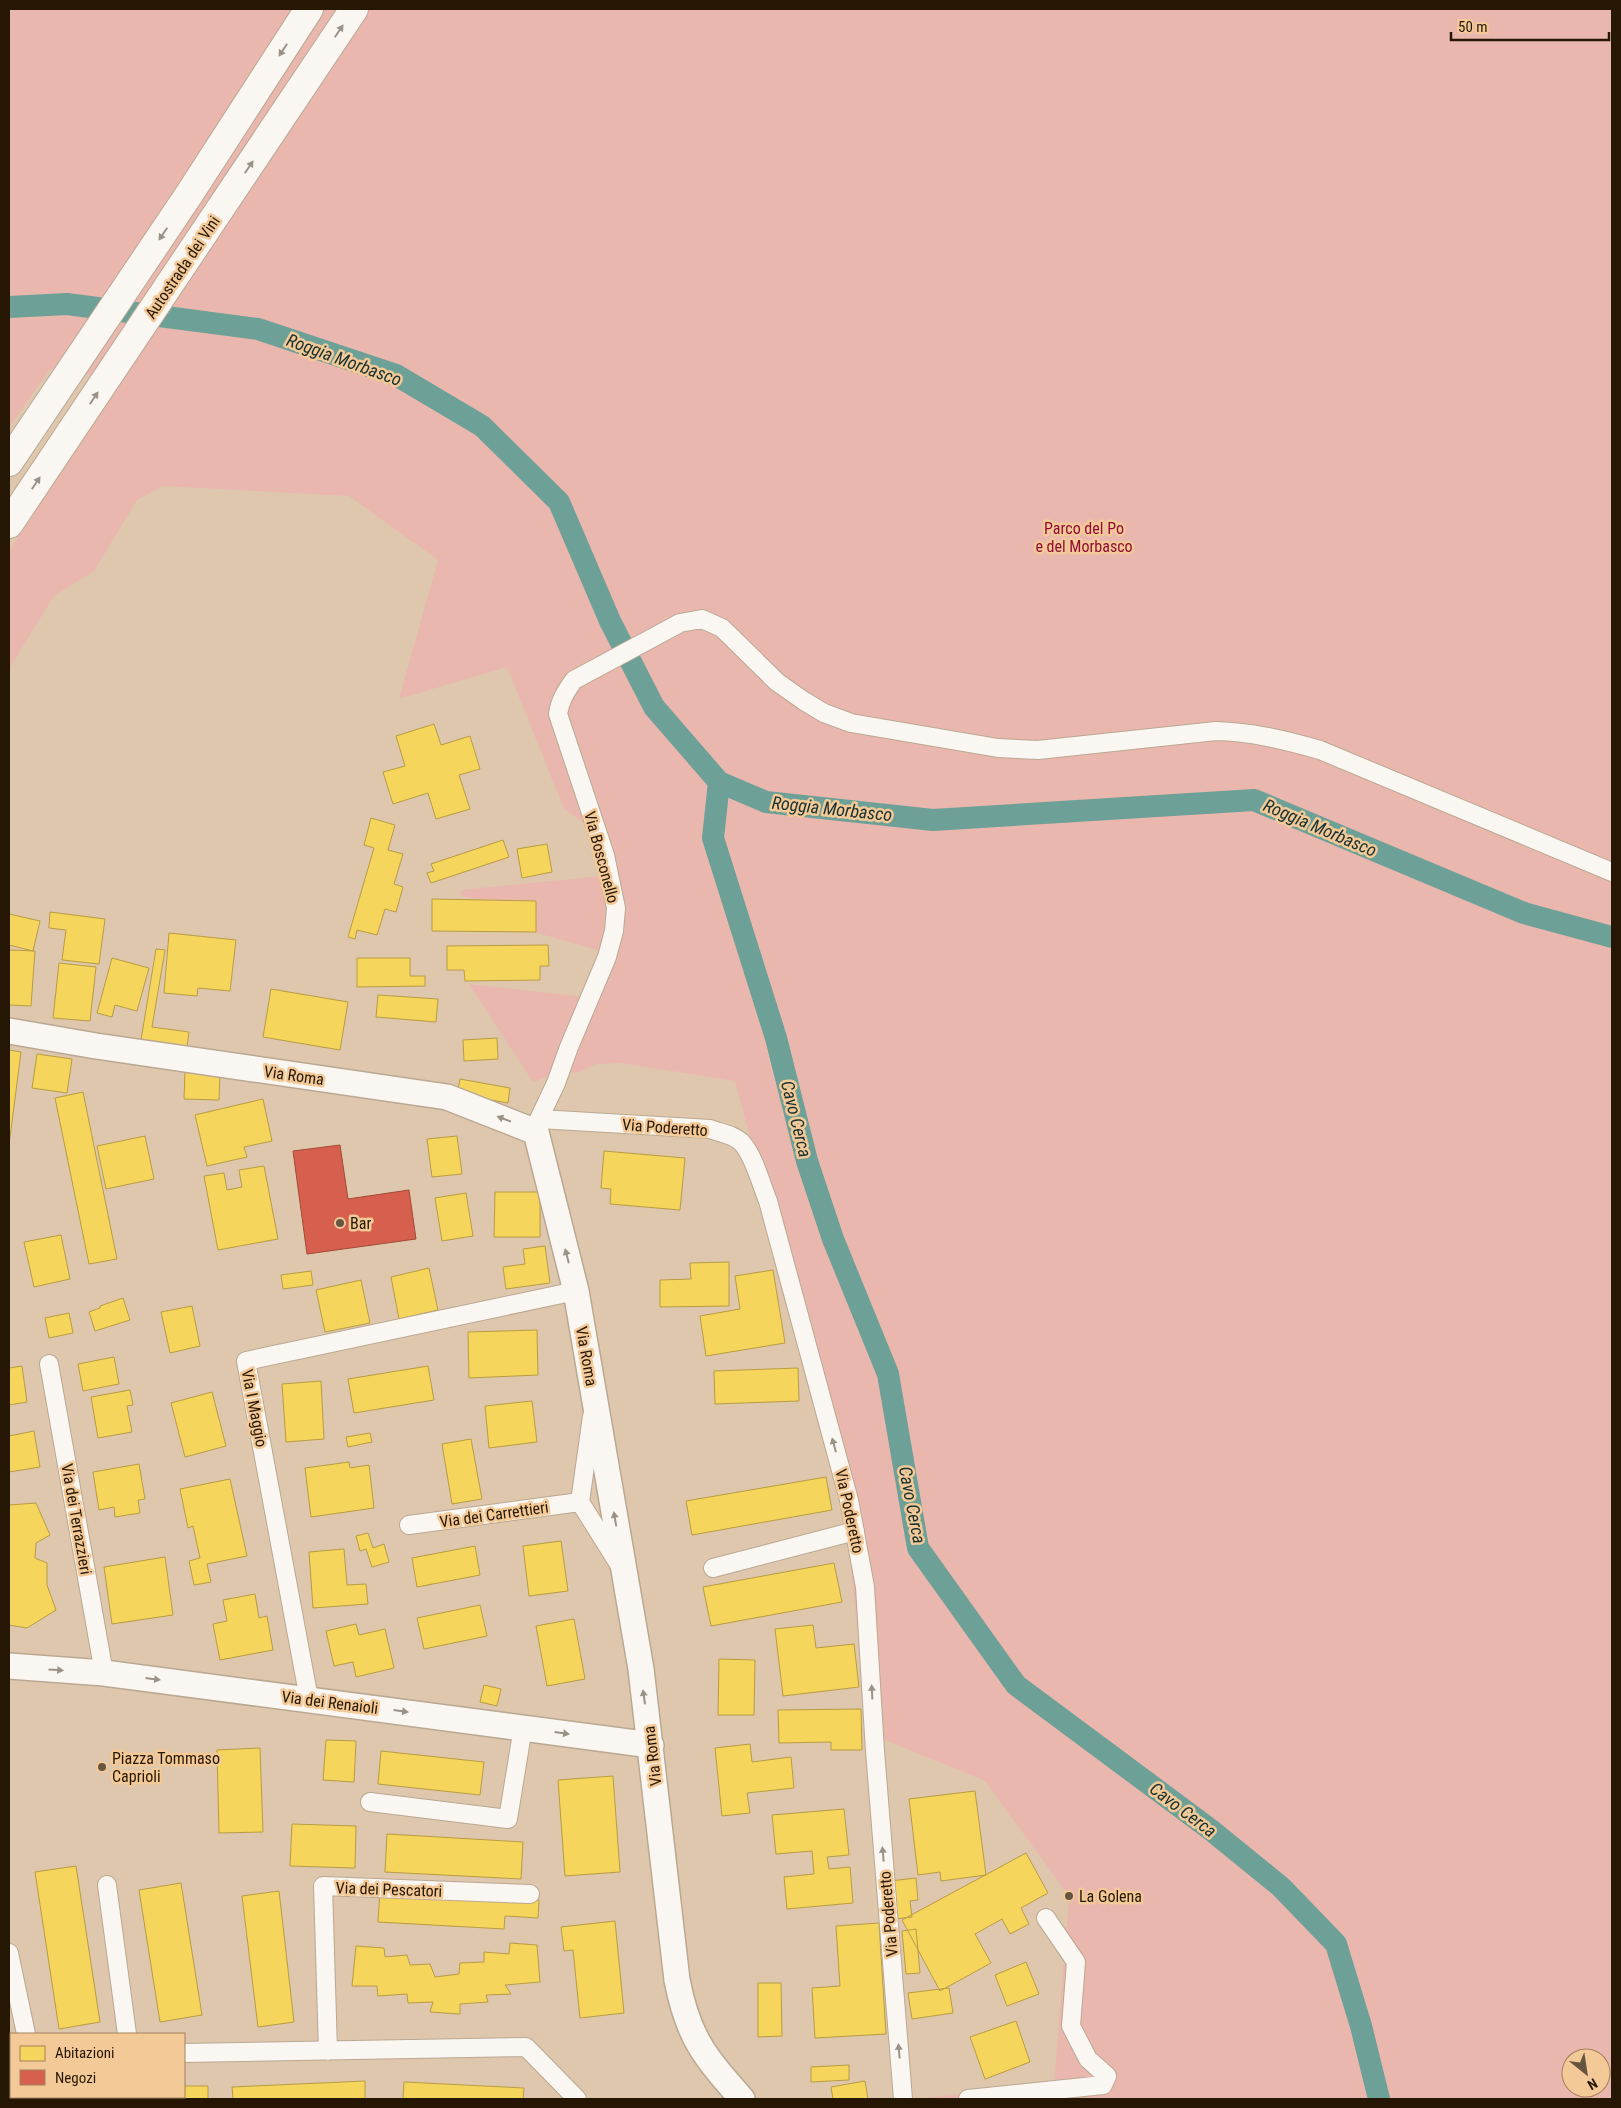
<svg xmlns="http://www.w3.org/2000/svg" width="1621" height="2108" viewBox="0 0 1621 2108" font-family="'Roboto Condensed',sans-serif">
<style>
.green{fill:#eab7af;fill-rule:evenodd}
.homes{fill:#f6d55c;stroke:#b89c42}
.shops{fill:#d6604d;stroke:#a14a37}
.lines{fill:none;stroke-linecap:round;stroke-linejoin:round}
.canal{stroke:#6da096;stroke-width:22}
.street-casing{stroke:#baa892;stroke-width:20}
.secondary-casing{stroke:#baa892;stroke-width:28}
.highway-casing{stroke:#baa892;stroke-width:30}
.street{stroke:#faf7f3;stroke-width:18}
.secondary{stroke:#faf7f3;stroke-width:25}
.highway{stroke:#faf7f3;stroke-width:28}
.oneway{fill:#9b9287}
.poi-dot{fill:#66553f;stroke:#f3c997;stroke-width:2}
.labels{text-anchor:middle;stroke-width:5;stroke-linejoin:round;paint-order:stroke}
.street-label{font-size:16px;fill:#261704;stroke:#f3c997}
.park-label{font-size:16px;fill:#930c37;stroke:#f3c997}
.poi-label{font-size:16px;fill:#261704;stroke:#f3c997;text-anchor:start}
.water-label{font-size:18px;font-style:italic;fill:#173231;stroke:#f3c997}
</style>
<rect width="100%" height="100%" fill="#dec7ac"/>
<path class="green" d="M9,9H1612V2099H914L1054,2084L1069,1896L985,1781L868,1733L842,1482L735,1081L621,1063L596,1064L577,1073L561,1071L533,1082L469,984L586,997L604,952L534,932L537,911L461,896V890L611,875L594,830L564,809L507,667L399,699L438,560L349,496L163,486L137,500L94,571L54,596L9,669V551L122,380L50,369L9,427ZM1571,2058H1601V2088H1571Z
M9,2071H11V2097H46L47,2099H9Z"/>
<path class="homes" d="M434,724L441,745L470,736L480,769L459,775L470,809L436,819L428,793L393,804L383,772L405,766L396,736Z
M371,818L395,825L388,850L403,854L394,884L403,887L396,912L385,909L377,935L357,930L355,939L348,937L374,848L364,845Z
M503,840L509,857L431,883L427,873L434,871L431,864Z
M547,844L552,872L522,878L517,849Z
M432,899L536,901V932L432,931Z
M50,912L105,919L99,964L62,960L66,930L49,928Z
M9,914L40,921L33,951L9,945Z
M169,933L236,940L230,991L198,988L197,996L164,993Z
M548,945L549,966H540V980L465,981L464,970H447V946Z
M156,949L165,950L152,1027L189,1032L187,1047L141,1040Z
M9,950L35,951L31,1006L9,1005Z
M112,958L149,968L137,1011L115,1005L112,1017L97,1013Z
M357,958H410V976H425V986L357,987Z
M59,963L96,967L90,1021L53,1018Z
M271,989L348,1002L340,1050L263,1037Z
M378,995L438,999L436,1022L376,1017Z
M497,1038L498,1059L464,1061L463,1040Z
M9,1050L21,1052L9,1145Z
M37,1054L72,1059L67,1093L32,1088Z
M185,1071H220L219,1100L184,1099Z
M460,1079L510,1088L508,1103L457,1094Z
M83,1092L117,1259L89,1264L55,1098Z
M263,1099L272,1141L244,1147L247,1157L207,1166L195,1115Z
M145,1136L154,1179L106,1189L97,1146Z
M457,1136L462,1174L432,1177L427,1139Z
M604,1151L685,1158L680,1210L610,1204L611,1189L601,1188Z
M264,1166L278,1239L218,1250L204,1176L224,1173L227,1190L242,1187L239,1170Z
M495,1192H540V1237H494Z
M466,1193L473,1236L442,1241L435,1198Z
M61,1235L70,1279L34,1287L24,1242Z
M545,1246L550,1283L506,1289L503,1267L525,1264L523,1249Z
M729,1262V1306L660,1307V1280L691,1279L690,1263Z
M429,1268L438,1310L399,1319L391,1277Z
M773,1270L785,1343L706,1356L700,1316L740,1309L735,1276Z
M311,1271L313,1285L283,1289L281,1275Z
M361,1280L370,1323L325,1332L316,1290Z
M123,1298L130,1320L95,1331L89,1312L100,1308V1306Z
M192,1306L200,1346L170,1353L161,1312Z
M69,1313L73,1333L49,1338L45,1318Z
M537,1330L538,1375L469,1378L468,1332Z
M114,1357L119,1384L83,1391L78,1364Z
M22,1366L27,1402L9,1405V1368Z
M428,1366L434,1400L354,1413L348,1379Z
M798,1368L799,1401L715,1404L714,1371Z
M321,1381L324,1439L286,1442L282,1384Z
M130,1390L133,1405L127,1406L132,1432L98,1438L91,1397Z
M212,1392L226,1446L185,1457L171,1403Z
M532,1401L537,1442L489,1448L485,1406Z
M34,1431L40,1467L9,1472V1436Z
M370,1433L372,1442L348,1447L346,1437Z
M471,1439L482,1499L452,1504L442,1444Z
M349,1462L350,1468L369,1465L374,1508L311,1517L305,1468Z
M139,1464L145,1499L138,1500L140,1513L115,1517L114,1507L99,1510L93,1472Z
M826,1477L832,1510L692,1535L686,1501Z
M230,1479L247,1556L207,1564L211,1582L194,1585L189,1561L200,1558L193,1526L188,1528L180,1489Z
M36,1503L50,1535L36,1543L35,1558L47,1563V1585L56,1610L27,1628L9,1625V1505Z
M368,1533L373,1548L384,1544L389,1562L372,1567L366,1549L360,1551L356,1536Z
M561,1541L568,1591L529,1596L523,1546Z
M475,1546L480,1575L417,1587L412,1558Z
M344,1549L347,1585L366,1584L368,1604L313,1608L309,1552Z
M165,1557L173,1615L112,1624L104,1567Z
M834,1563L842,1602L711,1626L703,1587Z
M255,1594L259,1618L267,1616L273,1650L220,1660L213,1624L227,1621L223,1600Z
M480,1605L487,1636L424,1649L417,1618Z
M574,1619L585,1679L547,1686L536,1626Z
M356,1624L359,1635L385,1629L394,1668L356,1677L353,1662L334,1666L326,1631Z
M813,1625L816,1648L854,1644L859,1687L783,1696L775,1629Z
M719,1659L755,1660L754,1715H718Z
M484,1685L501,1689L497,1706L480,1702Z
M861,1709L862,1750H831V1742L779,1743L778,1710Z
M326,1740L356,1741L354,1782L323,1780Z
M750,1744L752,1762L791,1757L794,1788L747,1793L750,1813L722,1816L715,1748Z
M260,1748L263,1832L219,1833L217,1750Z
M381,1751L484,1762L480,1795L378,1784Z
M613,1776L620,1872L565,1876L558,1780Z
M975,1791L986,1875L941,1881L940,1872L918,1875L909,1799Z
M844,1809L849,1855L827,1857L829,1869L850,1867L853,1903L787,1909L784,1877L814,1874L812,1851L776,1854L772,1815Z
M292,1824L356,1826L355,1868L290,1866Z
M387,1834L523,1842L521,1879L385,1872Z
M1026,1853L1048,1893L1021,1908L1029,1924L1010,1934L1002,1919L975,1934L991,1963L940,1991L902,1920Z
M76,1866L100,2022L59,2029L35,1872Z
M916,1878L918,1900L910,1901L912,1917L894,1919L890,1881Z
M181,1883L202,2015L160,2022L139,1890Z
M279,1891L294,2022L258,2027L242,1896Z
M380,1891L539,1900L538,1918L505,1916L504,1929L378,1922Z
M615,1921L624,2013L580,2018L573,1950L564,1951L561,1927Z
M879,1923L886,2034L815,2038L812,1988L840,1986L836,1926Z
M916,1929L920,1973L906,1974L902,1931Z
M510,1943L537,1945L540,1982L505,1985L511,1994L486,1995L488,2002L460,2004V2014L430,2012L433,2002L408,2003L407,1994L378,1996L377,1986H352L356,1946L384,1948L385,1957L407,1955L410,1965L430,1964L435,1977L459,1974L460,1963L484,1962V1952L509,1954Z
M1026,1962L1039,1994L1007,2006L995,1975Z
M758,1983H781L782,2036L758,2037Z
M949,1988L953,2013L912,2019L908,1993Z
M1016,2021L1030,2062L985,2079L970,2037Z
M849,2065V2080L811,2082V2067Z
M365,2081V2099H233L232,2087Z
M865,2081L868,2099H833L831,2087Z
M404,2082L524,2088L523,2099H403Z
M184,2086H208V2099H73V2097H184Z"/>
<path class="shops" d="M340,1145L348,1199L409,1190L416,1239L307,1254L293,1151Z"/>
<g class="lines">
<path class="canal" d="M9,307L67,304L258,329L396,375L482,426L559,502L610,621L654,707L719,782L766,802L933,820L1254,800L1524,913L1612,937
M719,782L713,838L776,1038L807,1161L833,1239L888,1374L918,1548L1016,1685L1211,1830L1281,1887L1336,1944L1361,2026L1379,2099"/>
<g class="street-casing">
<path id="street" d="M539,1119L710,1129C720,1133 735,1135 742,1143C754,1156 761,1184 768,1201L849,1500L865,1587L875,1751L903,2099
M536,1132L539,1119L556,1083L569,1047L607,957L614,931L616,908L605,855L558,714C560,700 566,691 574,680L680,623L702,619L722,628L777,682L804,701L824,713L851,723L998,748L1038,750L1216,731C1252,732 1285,740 1320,750L1612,872
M49,1364L104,1673
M580,1502L592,1416
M409,1525L580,1502L620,1566
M713,1568L855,1531
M309,1699L246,1361L576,1291
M370,1802L508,1819L523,1727
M107,1885L127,2034
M9,1953L26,2034
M328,2051L323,1886L530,1894
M9,2052H11
M184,2053L526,2047L577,2099
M968,2099L1103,2085L1107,2076L1088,2059L1071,2026L1076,1962L1046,1918"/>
</g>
<g class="secondary-casing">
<path id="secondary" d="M9,1031L96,1046L447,1097L536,1132L576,1291L641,1669L677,1980C688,2037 704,2056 742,2099
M9,1666L104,1673L651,1745"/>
</g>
<g class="highway-casing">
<path id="highway" d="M9,462L190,193L309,9
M9,524L354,9"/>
</g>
<use href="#street" class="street"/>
<use href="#secondary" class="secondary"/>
<use href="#highway" class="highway"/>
</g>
<defs><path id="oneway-solid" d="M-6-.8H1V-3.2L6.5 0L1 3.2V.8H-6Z" transform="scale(1.25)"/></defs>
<g class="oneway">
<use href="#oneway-solid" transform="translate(339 31) rotate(-56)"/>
<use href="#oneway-solid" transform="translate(283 50) rotate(123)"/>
<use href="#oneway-solid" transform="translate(249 167) rotate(-56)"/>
<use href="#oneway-solid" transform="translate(163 234) rotate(124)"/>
<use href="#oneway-solid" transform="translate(94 398) rotate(-56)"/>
<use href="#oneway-solid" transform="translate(36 483) rotate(-56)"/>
<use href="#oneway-solid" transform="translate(504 1119) rotate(-159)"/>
<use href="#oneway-solid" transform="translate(567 1256) rotate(-104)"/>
<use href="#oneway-solid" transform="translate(834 1445) rotate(-105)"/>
<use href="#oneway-solid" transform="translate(615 1519) rotate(-100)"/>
<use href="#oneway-solid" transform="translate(56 1670) rotate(4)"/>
<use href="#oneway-solid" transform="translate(153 1679) rotate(7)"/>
<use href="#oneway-solid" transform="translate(872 1692) rotate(-93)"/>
<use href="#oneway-solid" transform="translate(644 1697) rotate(-98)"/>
<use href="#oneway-solid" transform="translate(401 1711) rotate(8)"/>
<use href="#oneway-solid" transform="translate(562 1733) rotate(8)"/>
<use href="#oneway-solid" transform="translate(883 1854) rotate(-95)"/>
<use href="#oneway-solid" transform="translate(899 2051) rotate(-95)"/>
</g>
<g class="poi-dot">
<circle cx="340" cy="1223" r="5"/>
<circle cx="102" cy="1767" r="5"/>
<circle cx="1069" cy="1896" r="5"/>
</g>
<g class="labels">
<g class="street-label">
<text transform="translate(182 267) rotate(-56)" y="6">Autostrada dei Vini</text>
<text transform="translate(602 857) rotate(75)" y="6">Via Bosconello</text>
<text transform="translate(294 1075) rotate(8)" y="6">Via Roma</text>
<text transform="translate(665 1127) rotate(4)" y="6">Via Poderetto</text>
<text transform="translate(587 1356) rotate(80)" y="6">Via Roma</text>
<text transform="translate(255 1408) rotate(79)" y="6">Via I Maggio</text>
<text transform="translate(850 1511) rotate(78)" y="6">Via Poderetto</text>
<text transform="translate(494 1514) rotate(-8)" y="6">Via dei Carrettieri</text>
<text transform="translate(77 1519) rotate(80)" y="6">Via dei Terrazzieri</text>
<text transform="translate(330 1702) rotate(7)" y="6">Via dei Renaioli</text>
<text transform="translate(652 1756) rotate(-97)" y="6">Via Roma</text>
<text transform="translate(389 1889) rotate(2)" y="6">Via dei Pescatori</text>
<text transform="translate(888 1914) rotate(-95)" y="6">Via Poderetto</text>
</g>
<g class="park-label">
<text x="1084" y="534">Parco del Po<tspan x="1084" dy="18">e del Morbasco</tspan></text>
</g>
<g class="poi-label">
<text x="350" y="1229">Bar</text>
<text x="112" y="1764">Piazza Tommaso<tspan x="112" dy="18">Caprioli</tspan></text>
<text x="1079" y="1902">La Golena</text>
</g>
<g class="water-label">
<text transform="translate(344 360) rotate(20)" y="6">Roggia Morbasco</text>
<text transform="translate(832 809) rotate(6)" y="6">Roggia Morbasco</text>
<text transform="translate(1320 828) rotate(23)" y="6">Roggia Morbasco</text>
<text transform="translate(796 1119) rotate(76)" y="6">Cavo Cerca</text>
<text transform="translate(912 1505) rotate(79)" y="6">Cavo Cerca</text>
<text transform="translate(1183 1810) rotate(37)" y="6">Cavo Cerca</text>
</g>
</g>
<rect width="1621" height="2108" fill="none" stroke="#261704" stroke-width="20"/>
<rect x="10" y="2033" width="175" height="65" fill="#f3c997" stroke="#a1825c"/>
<rect x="20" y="2046" width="25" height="15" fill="#f6d55c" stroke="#a1825c"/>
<text x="55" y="2058" font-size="15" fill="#261704">Abitazioni</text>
<rect x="20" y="2070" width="25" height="15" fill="#d6604d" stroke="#a1825c"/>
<text x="55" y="2083" font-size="15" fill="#261704">Negozi</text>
<g transform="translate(1586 2073) rotate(150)"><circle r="24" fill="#f3c997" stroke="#a1825c"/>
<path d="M0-4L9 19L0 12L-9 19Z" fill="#66553f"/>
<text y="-8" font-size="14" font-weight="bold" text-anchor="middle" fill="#261704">N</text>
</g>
<path d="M1451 32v8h158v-8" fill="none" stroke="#261704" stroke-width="2.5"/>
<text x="1458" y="32" font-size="15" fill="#261704" stroke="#f3c997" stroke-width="4" paint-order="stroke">50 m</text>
</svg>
